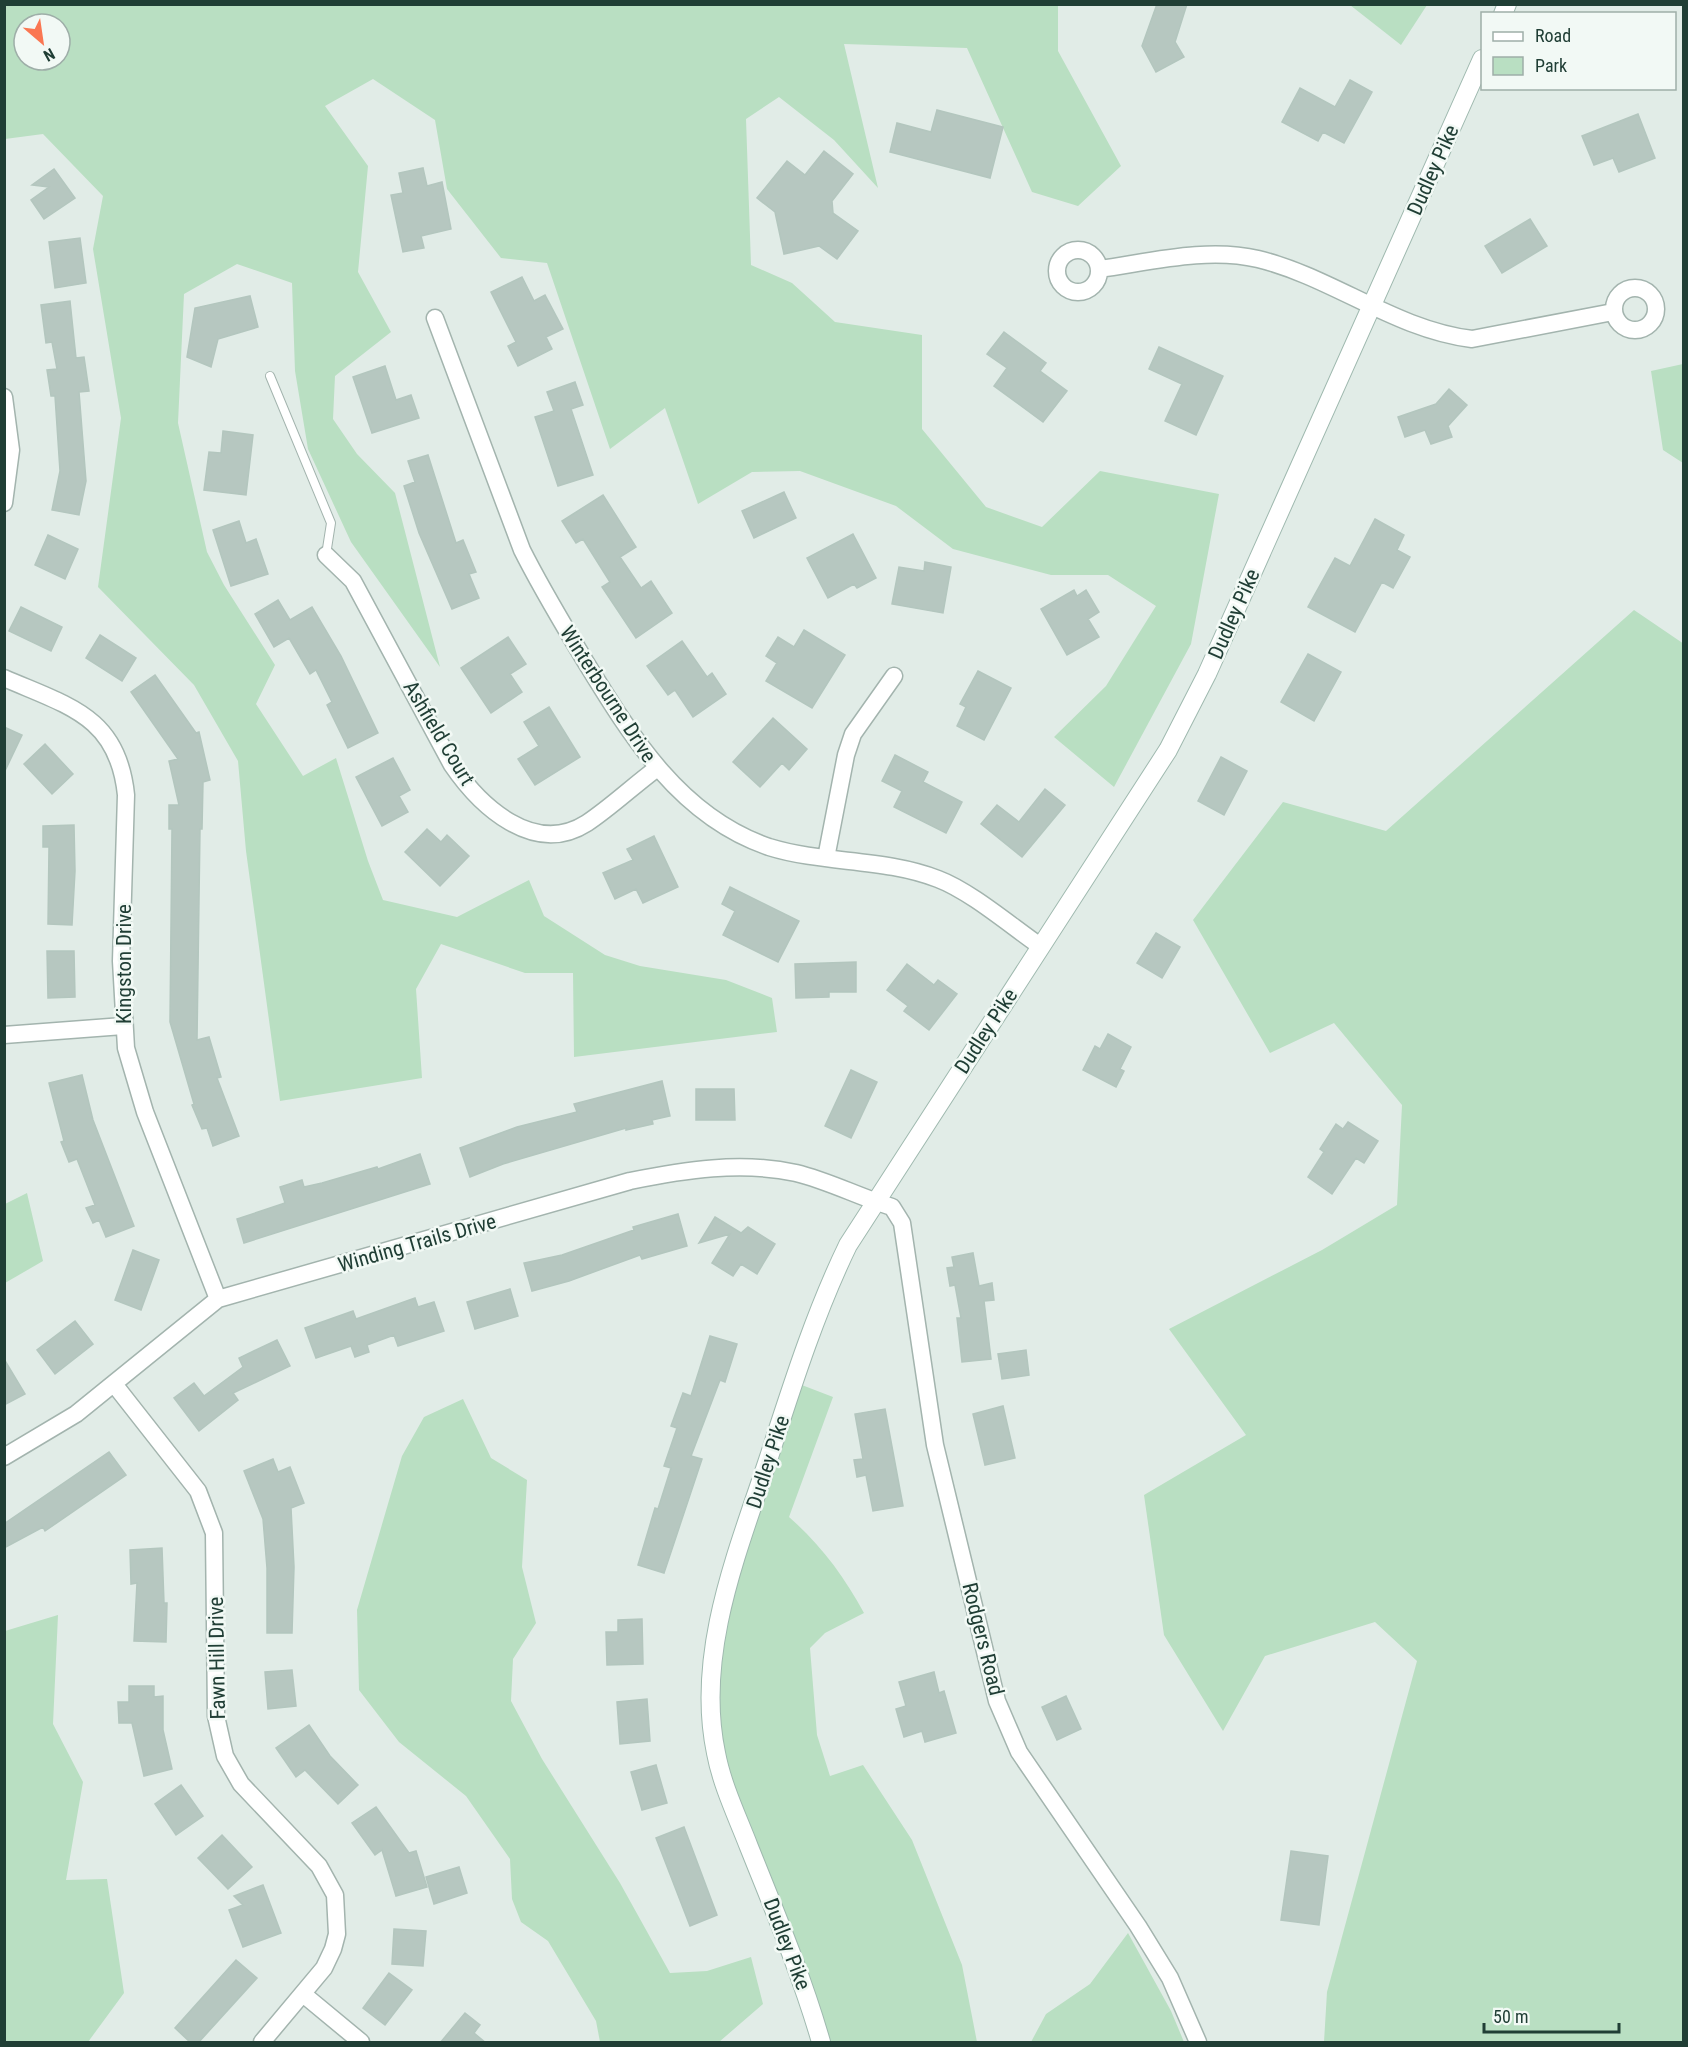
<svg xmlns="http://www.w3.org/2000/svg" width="1688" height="2047" viewBox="0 0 1688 2047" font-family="'Roboto Condensed',sans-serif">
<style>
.green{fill:#b9dfc2;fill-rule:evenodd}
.building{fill:#b6c7c0;stroke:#b3c6be;stroke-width:1.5}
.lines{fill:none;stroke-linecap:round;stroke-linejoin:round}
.lane-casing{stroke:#a3b4ae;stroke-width:10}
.street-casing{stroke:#a3b4ae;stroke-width:19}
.secondary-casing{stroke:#9fb9af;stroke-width:20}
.lane{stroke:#fff;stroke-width:8}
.street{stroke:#fff;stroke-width:16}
.secondary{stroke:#fff;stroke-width:18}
.labels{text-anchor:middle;stroke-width:5;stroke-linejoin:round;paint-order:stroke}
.street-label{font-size:21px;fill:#203e35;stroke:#f2f9f5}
</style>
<rect width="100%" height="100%" fill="#e1ece7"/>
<path class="green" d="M4,5H1058V51L1121,166L1078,206L1032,192L967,48L844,44L878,188L834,140L779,97L746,119L751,265L792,283L835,322L922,335V429L986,507L1042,527L1100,471L1219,494L1191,644L1114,787L1054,737L1106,686L1156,606L1108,575H1051L953,549L896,506L800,471L752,472L698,504L665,408L610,449L547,263L501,258L447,189L435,120L373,79L325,106L368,166L358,272L391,332L335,376L333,419L357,454L395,493L440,667L351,542L308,449L295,371L292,283L237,264L184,294L178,423L207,552L224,585L275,665L256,704L303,776L336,758L368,861L383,900L457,917L529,880L544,916L605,955L640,966L726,980L772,998L777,1032L574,1057L573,973H525L441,944L416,989L422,1078L280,1101L246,851L238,761L194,685L98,587L121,418L93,249L103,196L43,134L5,139ZM24,24H60V60H24Z
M1350,5H1427L1401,45Z
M1683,364H1684L1683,463L1663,450L1651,371Z
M1634,610L1684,644L1683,2042H1324L1327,1992L1417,1661L1375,1622L1265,1656L1223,1731L1164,1635L1144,1495L1246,1435L1169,1329L1322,1250L1397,1205L1402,1105L1334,1023L1270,1053L1193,920L1283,802L1386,831Z
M27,1193L43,1261L5,1283V1204Z
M794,1382L833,1397L789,1517C820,1544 844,1576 864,1613L825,1633L810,1648L817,1735L830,1776L863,1765L912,1840L962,1965L977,2042H821L722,1777L716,1636Z
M463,1399L491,1458L527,1480L522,1567L536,1623L513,1659L511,1701L542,1759L620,1883L670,1973L707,1971L751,1957L763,2004L719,2042H600L596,2021L548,1941L521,1922L512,1899L510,1859L466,1796L399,1742L359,1690L357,1610L402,1456L424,1417Z
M58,1615L53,1724L83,1782L66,1880L107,1879L124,1993L88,2042H5V1631Z
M1128,1933L1171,2011L1184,2042H1031L1046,2014L1090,1984Z"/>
<path class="building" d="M1157,4H1187L1175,42L1184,57L1156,72L1142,46Z
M1350,80L1372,92L1344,143L1323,132L1318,141L1282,122L1300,88L1335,107Z
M937,110L1003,127L990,178L890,152L897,123L931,132Z
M1638,114L1655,158L1619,172L1613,158L1594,165L1582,136Z
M824,151L853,174L832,201L833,213L858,231L837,259L819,246L784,254L775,212L757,198L787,161L805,175Z
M423,168L427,186L442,182L451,229L421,236L424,248L403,252L391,195L403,193L399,173Z
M54,169L75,198L44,219L31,200L49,187L32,185Z
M1530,219L1547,246L1502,273L1485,246Z
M80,238L86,283L55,288L49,242Z
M522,277L534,301L545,295L563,329L546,337L552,349L518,366L508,346L516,342L491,292Z
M250,296L258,327L218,339L211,367L187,357L195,308Z
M70,301L76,358L84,357L89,391L79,392L86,481L79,515L52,510L60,471L55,396H51L47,370L57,369L52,342L46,343L41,305Z
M1004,332L1046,363L1040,371L1067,391L1043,422L994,386L1007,368L987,354Z
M1159,347L1223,376L1196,435L1165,421L1182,384L1149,369Z
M385,366L396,400L411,395L419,418L372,433L353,377Z
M575,382L583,405L571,409L593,475L558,486L535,417L554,411L547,392Z
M1449,389L1467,405L1448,426L1452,437L1431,444L1425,430L1405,437L1398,417L1436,404Z
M223,431L253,435L246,495L204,490L209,452L221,453Z
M428,455L456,543L463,540L476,572L469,574L479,598L452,609L419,533L404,486L415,482L408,461Z
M784,492L796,518L754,538L742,511Z
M603,495L636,547L620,557L641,588L651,581L672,613L636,638L602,587L610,582L583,539L576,543L562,521Z
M1375,519L1404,535L1397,550L1410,557L1393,588L1382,582L1355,632L1308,607L1335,558L1350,566Z
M239,521L246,543L256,539L268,574L231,586L213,530Z
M853,534L876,578L857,588L854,584L828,598L807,558Z
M48,535L78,549L65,579L35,565Z
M925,562L951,567L943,613L892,604L899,567L924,571Z
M1074,590L1077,596L1086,590L1099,612L1088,619L1099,637L1067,655L1041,609Z
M278,600L290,620L312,607L341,656L378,733L348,748L327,705L332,702L316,670L310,674L289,638L274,647L255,614Z
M21,607L62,627L51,651L9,631Z
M804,630L845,655L812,708L766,681L777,663L766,656L778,637L794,647Z
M100,635L136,658L122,681L86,658Z
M508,637L526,664L510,674L522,692L491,713L461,668Z
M682,641L707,677L712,673L726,694L693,717L675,690L668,695L647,666Z
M1308,654L1341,672L1314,721L1281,702Z
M978,671L1011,688L984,740L957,726L966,707L960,704Z
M155,675L196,733L199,732L210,780L203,782L202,829H200L197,1040L209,1037L221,1077L217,1078L239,1136L213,1146L207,1128L202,1129L192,1105L194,1104L170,1022L172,829H169V805H179L169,761L178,759L131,692Z
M549,707L580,757L535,785L518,759L539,746L524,722Z
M773,718L807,749L789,770L782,763L760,787L733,762Z
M4,727L22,735L4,773Z
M45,744L73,774L52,794L24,764Z
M895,755L928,772L923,782L962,802L946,833L894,807L902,791L882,781Z
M1221,757L1247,771L1224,815L1198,801Z
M393,758L410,790L399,796L408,812L382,826L356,777Z
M1045,789L1065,805L1022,857L981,824L997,805L1019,822Z
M74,825L75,871L72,925L48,924L49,847H43V826Z
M427,829L441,842L447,835L469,856L440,886L405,852Z
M654,836L678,887L643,903L636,889L615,899L603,873L633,860L627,849Z
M730,887L799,921L778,962L723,935L735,911L722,904Z
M1156,933L1180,947L1162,978L1137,963Z
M47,951H74L75,997L48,998Z
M856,962V992H829V997L796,998L795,964Z
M907,964L934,985L938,980L957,994L929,1030L904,1011L908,1006L887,990Z
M1108,1034L1131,1047L1120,1069L1124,1071L1116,1087L1083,1070L1095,1046L1100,1049Z
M851,1070L877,1082L851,1138L825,1126Z
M82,1075L93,1120L134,1226L106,1237L99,1220L93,1223L86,1208L95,1205L77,1159L69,1162L61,1142L64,1141L49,1083Z
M662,1081L670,1116L652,1120L653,1124L626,1130V1128L503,1164L470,1177L460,1148L517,1127L577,1112L574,1104Z
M696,1089H734L735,1120H696Z
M1348,1122L1378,1141L1364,1163L1356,1158L1332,1194L1308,1177L1324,1152L1320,1149L1336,1124L1343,1129Z
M420,1154L430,1184L244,1243L237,1219L285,1203L280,1187L302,1180L304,1187L322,1183L377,1167L378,1169Z
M678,1214L687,1246L642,1259L640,1255L569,1281L532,1291L524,1263L562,1255L634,1230L633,1227Z
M715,1217L741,1233L748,1227L775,1244L757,1274L741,1264L733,1276L712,1263L730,1234L699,1243Z
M133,1250L159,1260L141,1310L115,1300Z
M973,1253L979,1286L992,1283L994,1300L984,1301L991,1359L962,1362L957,1318H961L955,1285L950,1286L947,1268L954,1267L952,1257Z
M510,1289L518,1316L475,1329L467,1302Z
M415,1298L418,1307L434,1302L444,1331L398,1346L394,1335L367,1345L369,1352L355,1357L351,1346L316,1358L305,1328L353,1311L356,1319Z
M75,1321L93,1344L55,1374L37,1350Z
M710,1336L737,1344L725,1382L720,1380L691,1456L702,1459L664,1573L638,1565L655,1508L658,1509L671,1468L664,1466L677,1428L671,1426L683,1393L691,1396Z
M277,1340L290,1366L233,1393L238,1400L199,1431L174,1398L194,1383L204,1396L243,1367L239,1358Z
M1026,1350L1029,1375L1002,1379L998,1354Z
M4,1359L25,1394L4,1405Z
M1003,1406L1015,1458L985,1465L973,1414Z
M885,1409L903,1506L873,1511L866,1475L857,1477L854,1460L863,1459L855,1414Z
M109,1452L126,1475L45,1531L43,1527L4,1548V1524Z
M273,1459L278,1472L290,1467L304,1503L291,1508L294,1567L292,1633H267V1568L263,1519L244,1471Z
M162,1548L164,1603H167L166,1642L134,1641L137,1583L131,1584L130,1550Z
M642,1619L643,1664L607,1665L606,1632H618V1620Z
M292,1670L296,1706L268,1709L265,1672Z
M934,1672L939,1693L944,1691L956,1733L925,1742L922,1731L904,1737L896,1709L906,1706L899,1682Z
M129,1686H154V1697L163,1696V1730L172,1769L144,1776L132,1723H119L118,1702H129Z
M1066,1696L1081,1729L1057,1740L1042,1707Z
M647,1699L650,1741L620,1744L617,1702Z
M309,1725L330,1756L358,1785L338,1804L305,1770L296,1777L276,1748Z
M656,1765L667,1803L642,1810L631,1772Z
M181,1785L203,1816L176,1835L155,1804Z
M376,1807L409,1853L416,1851L427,1887L396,1896L382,1850L375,1855L352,1823Z
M684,1827L717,1915L690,1926L656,1838Z
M222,1835L252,1867L228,1889L198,1858Z
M1291,1851L1328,1856L1319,1925L1281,1920Z
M459,1867L467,1893L434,1904L426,1877Z
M263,1885L281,1933L243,1947L229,1910L243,1905L234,1896Z
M394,1929L426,1931L423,1966L392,1964Z
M236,1960L257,1978L198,2043H191L175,2028Z
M389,1973L412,1990L385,2025L363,2008Z
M465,2013L480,2025L474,2033L486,2043H440Z"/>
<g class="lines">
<g class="lane-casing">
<path id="lane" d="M270,376L331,523L326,555"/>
</g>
<g class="street-casing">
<path id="street" d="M1057 271a21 21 0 1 1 42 0a21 21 0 1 1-42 0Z
M1099,269C1150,262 1207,247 1258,259C1332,277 1396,330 1472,339L1613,312
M1614 309a21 21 0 1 1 42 0a21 21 0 1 1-42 0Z
M435,318L522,550C541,588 563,624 585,661C631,736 680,817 769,847C824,864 884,858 938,879C970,891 1011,926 1040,946
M4,397L11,450L4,503
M326,555L353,581L452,765C480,806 534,857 587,823C611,807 633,786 656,769
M4,678C68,706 118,716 126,795L121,961L126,1048L145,1112L218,1299
M826,858L846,755L853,734L894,676
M4,1035L123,1026
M114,1384L198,1491L214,1533L216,1716L225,1756L241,1784L319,1866L335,1895L337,1934L333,1949L324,1968L262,2042
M4,1457L76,1414L218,1299L630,1181C684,1170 741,1161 796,1173C829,1181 859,1197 892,1207L902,1223L935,1445L997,1701L1019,1752L1138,1926L1170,1978L1198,2042
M303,1994L361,2042"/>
</g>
<g class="secondary-casing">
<path id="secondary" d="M1503,14L1507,4
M821,2042C802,1976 775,1912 749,1847C737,1816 722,1785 716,1753C695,1653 738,1551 769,1457C792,1386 815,1313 848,1245L1168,750L1207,674L1482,59"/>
</g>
<use href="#lane" class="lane"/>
<use href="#street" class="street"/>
<use href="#secondary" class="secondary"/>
</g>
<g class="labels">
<g class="street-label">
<text transform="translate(1433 170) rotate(-66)" y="7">Dudley Pike</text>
<text transform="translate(1234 614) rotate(-66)" y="7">Dudley Pike</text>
<text transform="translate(608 694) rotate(57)" y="7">Winterbourne Drive</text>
<text transform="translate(439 733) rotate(59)" y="7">Ashfield Court</text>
<text transform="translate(124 964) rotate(-90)" y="7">Kingston Drive</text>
<text transform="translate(986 1031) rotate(-57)" y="7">Dudley Pike</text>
<text transform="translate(417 1243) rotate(-16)" y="7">Winding Trails Drive</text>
<text transform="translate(768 1462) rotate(-72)" y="7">Dudley Pike</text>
<text transform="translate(983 1639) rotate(76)" y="7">Rodgers Road</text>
<text transform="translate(217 1658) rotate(-91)" y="7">Fawn Hill Drive</text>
<text transform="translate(787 1944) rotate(69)" y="7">Dudley Pike</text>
</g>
</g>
<rect width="1688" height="2047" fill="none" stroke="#203e35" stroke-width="12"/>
<rect x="1481" y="12" width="195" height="78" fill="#f2f9f5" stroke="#9eaea8" stroke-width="1.5"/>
<rect x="1493" y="32" width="30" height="9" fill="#ffffff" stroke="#9eaea8" stroke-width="1.5"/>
<text x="1535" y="42" font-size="18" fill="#203e35">Road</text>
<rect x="1493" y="57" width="30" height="18" fill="#b9dfc2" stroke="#9eaea8" stroke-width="1.5"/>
<text x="1535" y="72" font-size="18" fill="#203e35">Park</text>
<g transform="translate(42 42) rotate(151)"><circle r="28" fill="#f2f9f5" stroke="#9eaea8" stroke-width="1.5"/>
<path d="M0-4.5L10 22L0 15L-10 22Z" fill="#fa7752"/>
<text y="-9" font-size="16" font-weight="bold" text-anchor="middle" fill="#203e35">N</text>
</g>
<path d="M1484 2023v9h135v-9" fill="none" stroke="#203e35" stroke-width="3"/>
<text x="1493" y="2023" font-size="18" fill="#203e35" stroke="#f2f9f5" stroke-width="4.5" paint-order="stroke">50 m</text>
</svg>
